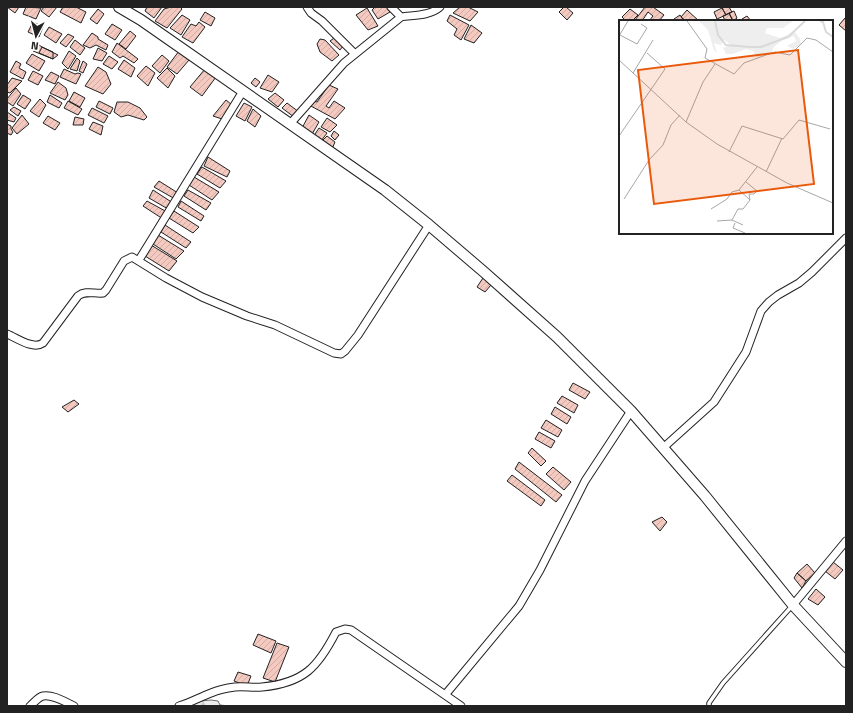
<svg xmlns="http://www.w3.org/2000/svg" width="853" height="713" viewBox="0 0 853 713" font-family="'Titillium Web',sans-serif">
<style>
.forest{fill:url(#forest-firs);stroke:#6f6f6f}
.building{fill:url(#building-hatch);stroke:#222}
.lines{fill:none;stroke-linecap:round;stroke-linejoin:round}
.lane-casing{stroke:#222;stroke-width:5.5}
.street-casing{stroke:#222;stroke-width:9}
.secondary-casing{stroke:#222;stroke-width:12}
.lane{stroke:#fff;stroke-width:3.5}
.street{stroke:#fff;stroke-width:7}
.secondary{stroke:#fff;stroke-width:10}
.inset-river{fill:none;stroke:#d9d9d9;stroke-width:2}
.inset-road{fill:none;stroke:#a7a7a7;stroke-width:1}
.view{fill:#e8590c;fill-opacity:0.15;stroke:#e8590c;stroke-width:2}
.inset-edge{fill:none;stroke:#222;stroke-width:2}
</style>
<defs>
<pattern id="forest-firs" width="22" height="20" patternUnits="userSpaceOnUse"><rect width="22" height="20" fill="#eee"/><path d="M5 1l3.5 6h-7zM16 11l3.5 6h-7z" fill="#ccc"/></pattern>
<pattern id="building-hatch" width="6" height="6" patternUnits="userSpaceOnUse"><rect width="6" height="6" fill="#f3c9c0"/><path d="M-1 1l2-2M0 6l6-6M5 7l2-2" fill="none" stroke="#d0aca5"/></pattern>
</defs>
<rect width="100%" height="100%" fill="#fff"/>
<path class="forest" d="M211,700L218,701L220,705L229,706H186L200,701Z"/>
<path class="building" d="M7,7H19L15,13Z
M26,7L41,8L36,19L23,14Z
M44,7H57L49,17L41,11Z
M63,7H76L86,12L81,23L60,12Z
M147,7H162L154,18L145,11Z
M171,7H180L182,9L167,28L155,21L164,9Z
M375,7H386L390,12L378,19L372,10Z
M460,7H468L478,12L470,21L453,13Z
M564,7H566L573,13L567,20L559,12Z
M645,7H653L664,15L659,21H649L653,16L648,12L642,21H637L635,20Z
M724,7H729L732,12L726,15L722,8Z
M367,8L378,26L368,30L356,15Z
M722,8L726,15L717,19L714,12Z
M98,9L104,14L97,24L90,19Z
M630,9L638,15L632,21H626L622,17Z
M687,10L699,21H686L681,17Z
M734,11L737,18L733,21L729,13Z
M205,12L215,18L211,26L200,20Z
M729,13L733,21H725L723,16Z
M182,15L190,20L181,35L170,28Z
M450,15L469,25L461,40L454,35L457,29L447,21Z
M680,15L684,21H675L674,19Z
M747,16L751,21H743L742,19Z
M845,18L846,19V31L839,25Z
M33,22L43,27L39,37L28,32Z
M199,22L205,27L193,43L182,37L191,24L196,26Z
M112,24L122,30L115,40L105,34Z
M471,25L482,33L474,43L464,39Z
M49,27L62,34L56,43L44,35Z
M130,31L136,36L126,49L119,44Z
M92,33L98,37V39L108,45L106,50L96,45L90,48L83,45Z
M68,34L74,37L66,47L60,43Z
M334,38L343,46L340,50L330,41Z
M320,39L325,40L339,55L332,61L320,52L317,44Z
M75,40L85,48L80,55L70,47Z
M117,43L138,59L134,63L123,56L120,58L112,52Z
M39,45L42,47L58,55L53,59L33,51Z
M42,47L53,52V59L39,53Z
M98,48L107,53L102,61L93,59Z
M69,51L76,56L68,69L62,63Z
M179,51L189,60L177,74L167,67Z
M32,54L45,61L39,71L26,63Z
M162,55L169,61L160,73L152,66Z
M109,56L118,62L112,69L103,64Z
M77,58L80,61L77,71L70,69Z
M124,60L135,68L131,77L118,69Z
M16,61L21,64L19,68L26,72L23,79L10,72Z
M83,61L87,64L83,73L79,71Z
M146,66L155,73L148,86L137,76Z
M98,67L106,72L111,84L103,94L85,86Z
M167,68L175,76L168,88L157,78Z
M64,69L75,74L78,73L81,74L76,84L60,77Z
M205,69L216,77L202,96L190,87Z
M33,71L43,76L38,85L28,80Z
M51,72L59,76L55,84L45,80Z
M268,75L279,82L272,92L260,88Z
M12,78L22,81L10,93L7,92V85Z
M255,78L260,82L256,87L251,83Z
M58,82L66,88L68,95L65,100L50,93Z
M329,85L338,89L326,106L329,108L334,101L345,108L335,119L309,105L313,101L317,102Z
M16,88L21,94L13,106L7,102V99Z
M74,92L85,98L80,107L69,101Z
M275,93L284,100L278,107L268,99Z
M23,95L31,100L25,109L17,104Z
M50,95L62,103L59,108L47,102Z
M40,99L46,105L39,117L30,111Z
M226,100L232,105L222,119L213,116Z
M68,101L82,109L78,115L64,108Z
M99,101L113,108L110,114L96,107Z
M117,102H128L140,108L147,117L144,120L128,115L121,117L114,112Z
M244,103L252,107L245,121L236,116Z
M287,103L299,112L294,117L282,108Z
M14,107L21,111L18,116L10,110Z
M92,108L108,116L104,123L88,115Z
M253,109L261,116L255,127L247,121Z
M7,112L16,118L14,122L7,120Z
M22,115L29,124L17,134L12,128Z
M309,115L319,122L311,136L302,128Z
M48,116L60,123L55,130L43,123Z
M75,117L84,119L83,125H73Z
M327,118L337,125L330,132L321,127Z
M93,122L103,126L101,135L89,129Z
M7,124L11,126V129L13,132L11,135L7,133Z
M319,128L327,133L321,141L313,137Z
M334,131L339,135L335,140L331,136Z
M327,136L335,142L332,149L321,142Z
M208,157L230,171L227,177L204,166Z
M202,167L226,181L220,188L197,174Z
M194,177L219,192L212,200L189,185Z
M159,181L178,193L175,199L154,187Z
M153,190L173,203L168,209L149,198Z
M188,190L211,203L206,210L184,196Z
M147,201L167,212L163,219L143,206Z
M181,201L204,216L201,221L178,207Z
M174,211L199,227L193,233L169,218Z
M165,225L191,242L186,248L161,232Z
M158,235L184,251L176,259L153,244Z
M151,245L177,261L169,271L145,256Z
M483,278L491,285L485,292L477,287Z
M573,383L590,392L585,399L569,390Z
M562,396L578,405L574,413L557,403Z
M74,400L79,404L68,412L62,407Z
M555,407L571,417L567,424L551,414Z
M546,420L562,430L558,437L541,428Z
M539,432L555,441L551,448L535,439Z
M532,448L546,461L541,466L528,453Z
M519,462L562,495L556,502L515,469Z
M553,467L571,482L564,490L546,474Z
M512,475L545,500L541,506L507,481Z
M662,517L667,522L660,531L652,522Z
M833,562L843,570L835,579L825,571Z
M807,564L815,573L806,581L797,573Z
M797,573L806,581L802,588L794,578Z
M816,589L825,597L818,605L808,599Z
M258,634L276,641L271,653L253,645Z
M277,643L289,647L275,682L263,678Z
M238,672L251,676L247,686L234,681Z"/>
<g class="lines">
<g class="lane-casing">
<path id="lane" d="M709,706V703L723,683L792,606"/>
</g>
<g class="street-casing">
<path id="street" d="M307,7L311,13L322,21L355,54
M401,17C413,15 430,16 440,7
M290,124L344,63L401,17L391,7
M139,260L243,91
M7,334C17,338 33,350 43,343L78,296C86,290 94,294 103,293L106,290L124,261L132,257L166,278L202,297L247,316L275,325L334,353L341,354L345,351L358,335L429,225
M663,448L714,402L746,352L761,311L769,302L778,295L799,283L812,272L846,238
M793,605L846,541
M445,695L519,606L540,570L585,481L631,411
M30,706C34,703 38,697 43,696C53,694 65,702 74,706
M179,706C190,703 200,697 211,693C218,690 227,688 235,687C244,686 253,688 262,687C304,683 318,667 336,632L345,629L351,630L461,706"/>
</g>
<g class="secondary-casing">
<path id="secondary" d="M119,7L141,20L385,190L429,225L484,272L557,337L631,411L705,496L793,605L846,662"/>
</g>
<use href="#lane" class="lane"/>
<use href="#street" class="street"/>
<use href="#secondary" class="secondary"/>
</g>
<g transform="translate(619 20)">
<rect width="214" height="214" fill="#fff"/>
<path d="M80,1H174L164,8H148L146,13L161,18L176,12L181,19L182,25L174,29L168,26L177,21L175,16L162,21L154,28L153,33L138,38L134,31L127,29L114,34H107L104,28L112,25L105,20L102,25L95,23L98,33L95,30L89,10Z" fill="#eee"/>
<path class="inset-river" d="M96,1L99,15L107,25L131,27H142L169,17L186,1M201,1L204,2L207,12L214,17"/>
<path class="inset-road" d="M68,1L88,29L86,38L115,54L125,43L147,35L156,32L171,35L188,18L197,20L214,32M1,15L18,24L28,8L22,4M0,16L9,1M0,40L67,102L98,124L168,163L214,183M14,53L34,20M67,102L84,62L96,44M0,116L46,49L28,33M110,132L123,106L164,119L180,100L211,109M147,152L163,118M127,162L138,171L135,174H130L131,180M5,179L30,140L44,125L52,105L61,95M92,189L108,179L113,172L120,170M98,201L113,200M116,203L114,208L126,213M124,205L113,200L119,189H124L131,180L120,170L138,147"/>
<path class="view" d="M179,30L195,164L35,184L19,50Z"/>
<rect width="214" height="214" class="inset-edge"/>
</g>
<rect width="853" height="713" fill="none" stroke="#222222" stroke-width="16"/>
<g transform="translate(36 36) rotate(187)" stroke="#ffffff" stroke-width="3" paint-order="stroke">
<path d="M0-3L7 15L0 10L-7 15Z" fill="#222222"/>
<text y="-6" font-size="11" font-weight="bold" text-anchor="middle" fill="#222222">N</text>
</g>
</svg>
